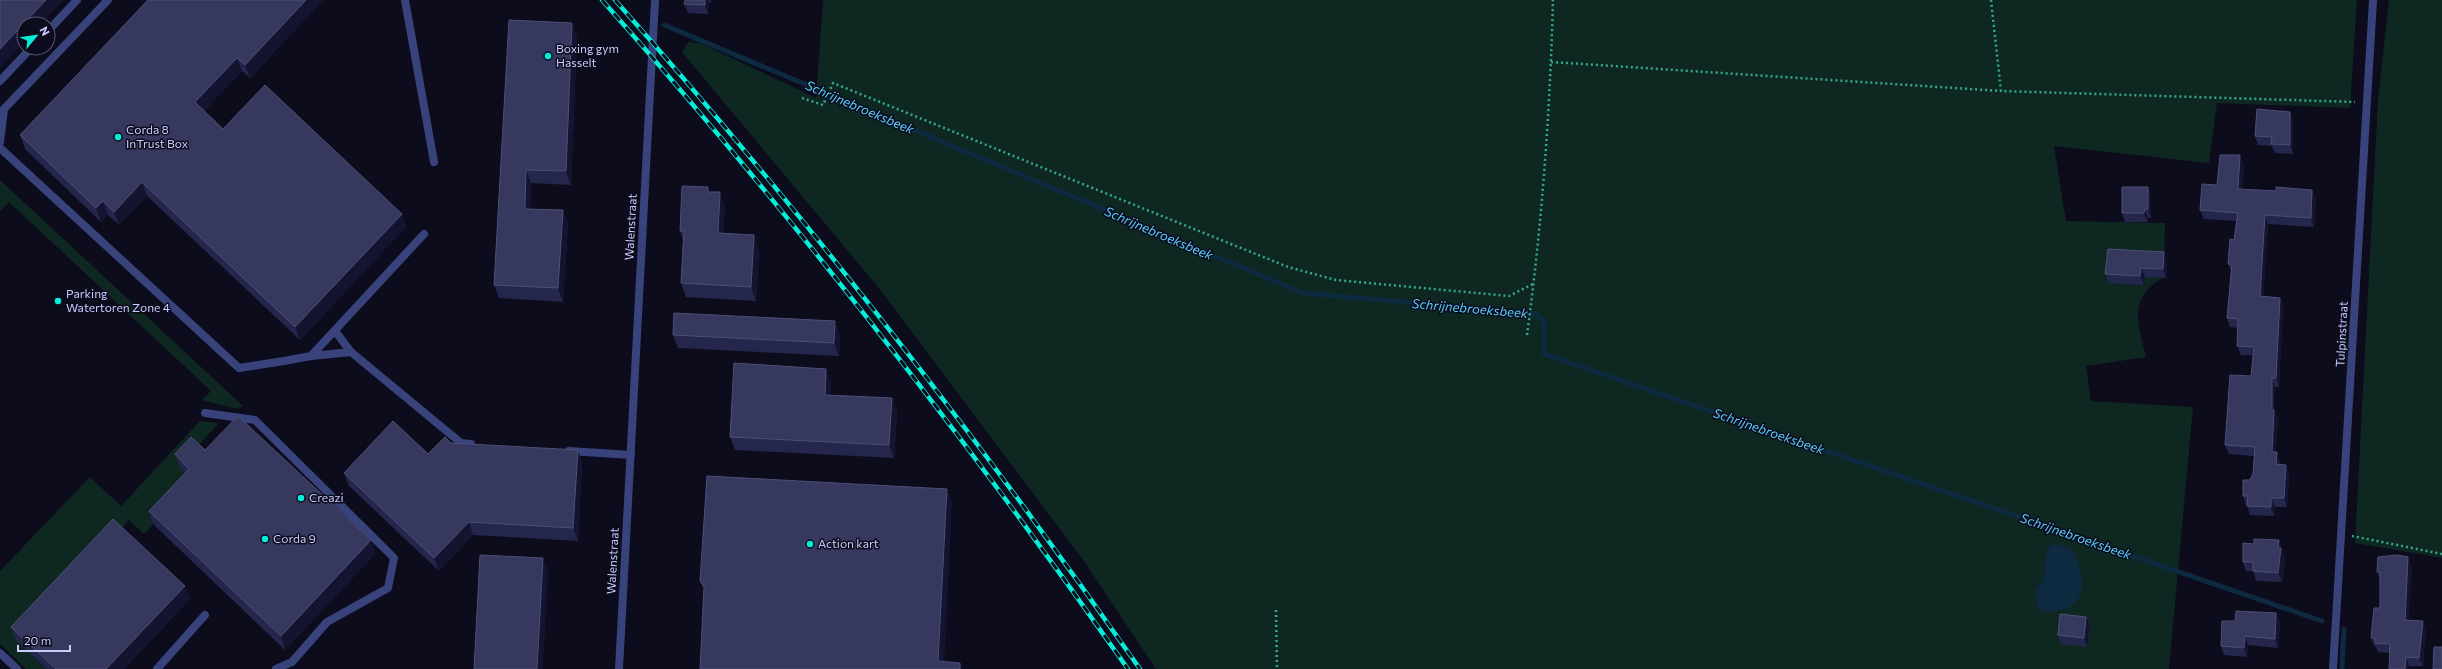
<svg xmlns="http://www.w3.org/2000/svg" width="2442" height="669" viewBox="0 0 2442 669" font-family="Commissioner,sans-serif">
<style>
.green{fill:#0f2721}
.water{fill:#0d2a40}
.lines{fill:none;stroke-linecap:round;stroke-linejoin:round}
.stream{stroke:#0d2a40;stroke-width:5}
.path{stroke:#30ab8d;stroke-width:2.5;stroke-dasharray:2 3;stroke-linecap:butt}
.service{stroke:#38427b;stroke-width:8}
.minor{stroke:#38427b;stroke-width:8}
.tertiary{stroke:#38427b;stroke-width:8}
.rail-casing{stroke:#06edd9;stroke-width:4.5}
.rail{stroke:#0c0c1d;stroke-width:3;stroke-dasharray:9;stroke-linecap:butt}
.wall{fill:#25264b}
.shaded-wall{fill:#141430}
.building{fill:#37385e;stroke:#4e4f77}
.poi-dot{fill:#06edd9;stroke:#0c0c1d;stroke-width:1.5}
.labels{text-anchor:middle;stroke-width:3;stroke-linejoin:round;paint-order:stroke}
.poi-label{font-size:12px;fill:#c9cdfe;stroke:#0c0c1d;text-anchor:start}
.street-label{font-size:12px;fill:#c9cdfe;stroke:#0c0c1d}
.water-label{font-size:13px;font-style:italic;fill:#5acefb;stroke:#0c0c1d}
</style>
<rect width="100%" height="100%" fill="#0c0c1d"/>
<path class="green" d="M823,0H2357L2350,108L2217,103L2209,163L2054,146L2066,221L2165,223L2164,277C2127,299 2138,322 2146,357L2086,366L2091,401L2193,407L2169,669H1156L1084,561L878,287L682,52L688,42L700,43L816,98Z
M2389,0H2442V558L2355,543L2378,100Z
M0,180L243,406L237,409L202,400L211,391L9,202L0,211Z
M200,421L219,423C211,432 200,442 195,452C181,480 168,512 144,534L129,520L17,640L47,669H26L0,644V571L90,477L121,506Z"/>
<path class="water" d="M2051,545C2058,544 2066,546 2072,550C2077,555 2079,564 2080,570C2087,601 2072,613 2041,611C2026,588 2044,588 2045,571C2045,560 2044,554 2051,545Z"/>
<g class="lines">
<path class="stream" d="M664,25L1303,293L1536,314L1544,322V354L2322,621
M2342,669L2344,629"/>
<path class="path" d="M1991,0L2001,91L2355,102
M1551,62L2001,91
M802,98L823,105L833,83L1288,267L1336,280L1509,296L1535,283
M1527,335C1542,224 1550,112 1553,0
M2352,536L2442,554
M1276,610L1277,669"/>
<path class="service" d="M405,0L434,162
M48,31L77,0
M0,81L31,48
M0,142L4,109L108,0
M0,148L239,368L284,361
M335,331L351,352
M311,356L424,234
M205,413L255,420L394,558L388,588L327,622L292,662L276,669
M0,653L17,669
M157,669L205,615"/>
<path class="minor" d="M311,356L351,352L461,443L471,444
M569,451L631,455
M619,669L655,0
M2333,669L2373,0"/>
<path class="tertiary" d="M284,361L311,356"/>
<g class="rail-casing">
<path id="rail" d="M602,0C790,212 965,437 1128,669
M615,0C803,212 978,437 1140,669"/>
</g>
<use href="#rail" class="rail"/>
</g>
<path class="wall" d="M148,0H323L250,78L242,71L204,111L223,129L402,214L406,227L300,340L147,196L119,225L108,215L101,222L25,149L20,135Z
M685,0H711V3L709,2L708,14L688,13L684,4Z
M509,20L572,23L577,37L571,185L531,183L530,209L568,224L563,302L499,298L494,285Z
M2290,112L2293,121V154L2275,153L2272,146L2258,145L2255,136Z
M2244,164L2242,190L2276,191L2312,190L2316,199L2314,227L2268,224L2263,296L2280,298L2283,307L2279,387H2275V412L2278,419L2275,452H2277L2280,461V465H2286L2289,474L2287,507H2275L2274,516L2250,515L2247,505H2246L2243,496L2250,480L2253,474L2254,456L2229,454L2225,445L2251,376L2253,355H2241L2237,346L2238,328L2230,327L2227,318L2231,271L2228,264L2234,240L2236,221L2204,219L2200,210L2217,185Z
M2148,187L2151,197V218H2148V222H2125L2122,213Z
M709,192L725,206L723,233L759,249L756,301L686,297L681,283L683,240L680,231Z
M2164,252L2167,262L2166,278L2145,277L2144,285L2109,283L2105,274Z
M840,334L839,356L678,348L673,335Z
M831,382L830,395L892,398L897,412L894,458L735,450L730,437Z
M451,443L582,463L578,541L473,535L439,571L349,486L344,473L428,454Z
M205,450L371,540L375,554L285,650L154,525L149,511L185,473L180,467L175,454Z
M2279,540L2285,558L2282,582L2256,581L2253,571H2246L2243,562L2254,544Z
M2412,566L2408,620L2426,630L2423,666H2409V669H2389L2390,653L2378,652L2376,647L2374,646L2371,638L2380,608V580L2377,572Z
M185,586L190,599L124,669H47L16,640L11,627Z
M2276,613L2280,622L2278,648L2248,645L2247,657L2224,655L2221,646L2235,621Z
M2086,617L2090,626L2087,647L2061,644L2058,635Z"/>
<path class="shaded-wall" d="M46,0H64L41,24H24V42L0,67V49Z
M306,0H323L250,78L245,65Z
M705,0H708L709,2L708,14L705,5Z
M572,23L577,37L571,185L566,171Z
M237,58L242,71L200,116L195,102Z
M2290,112L2293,121V154L2290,145Z
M2240,155L2244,164L2241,198L2238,189Z
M526,170L531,183L530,222L525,209Z
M142,182L147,196L119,225L114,212Z
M2148,187L2151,197V218L2148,209Z
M2312,190L2316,199L2314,227L2311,218Z
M720,192L725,206L723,246L718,233Z
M103,201L108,215L101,222L96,208Z
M2145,209L2148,218V222L2144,213Z
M563,210L568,224L563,302L558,288Z
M402,214L406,227L300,340L295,327Z
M2265,215L2268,224L2263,305L2260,296Z
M754,235L759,249L756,301L751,287Z
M2164,252L2167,262L2166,278L2163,269Z
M2141,268L2145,277L2144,285L2140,276Z
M2280,298L2283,307L2279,387L2276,378Z
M835,321L840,334L839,356L834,343Z
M826,369L831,382L830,408L825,395Z
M2272,378L2275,387V412L2278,419L2275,461L2272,452Z
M892,398L897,412L894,458L889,445Z
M578,450L582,463L578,541L573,528Z
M2277,452L2280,461L2279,473L2276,464Z
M2286,465L2289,474L2287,507L2284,498Z
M947,489L952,504L944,669L938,661Z
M2271,498L2275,507L2274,516L2271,507Z
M469,522L473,535L439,571L434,558Z
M371,540L375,554L285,650L281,636Z
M2279,540L2285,558L2282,582L2278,573V548Z
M2408,557L2412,566L2408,629L2405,620Z
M543,558L548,572L543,669H537Z
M185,586L190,599L124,669H106Z
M2276,613L2280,622L2278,648L2275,639Z
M2086,617L2090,626L2087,647L2084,638Z
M2423,621L2426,630L2423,666L2419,658Z
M2245,636L2248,645L2247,657L2244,648Z
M2406,657L2409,666V669H2405Z
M960,663L963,669H960Z"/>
<path class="building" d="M0,0H46L0,49Z
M148,0H306L245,65L237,58L195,102L223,129L265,85L402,214L295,327L142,182L114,212L103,201L96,208L20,135Z
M685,0H705V5L684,4Z
M509,20L572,23L566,171L526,170L525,209L563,210L558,288L494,285Z
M2257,109L2290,112V145L2271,144L2272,137L2255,136Z
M2220,155H2240L2238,189L2276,191V187L2312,190L2311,218L2265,215L2260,296L2280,298L2276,378H2272V410H2274L2272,452H2277L2276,464L2286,465L2284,498H2271V507L2247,506L2248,496H2243V480H2250L2253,474L2255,447L2225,445L2230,375L2251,376L2254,347L2237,346L2238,319L2227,318L2232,264H2228L2230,239L2234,240L2238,213L2200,210L2202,184L2217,185Z
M682,186L708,187V192H720L718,233L754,235L751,287L681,283L684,231H680Z
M2122,187H2148V209H2145L2144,213H2122Z
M2108,249L2164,252L2163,269L2141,268L2140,276L2105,274Z
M674,313L835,321L834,343L673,335Z
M734,363L826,369L825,395L892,398L889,445L730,437Z
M238,416L371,540L281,636L149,511L189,469L175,454L191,437L205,450Z
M393,421L428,454L445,437L451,443L578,450L573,528L469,522L434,558L344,473Z
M707,476L947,489L938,661L960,663V669H700L704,587L700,581Z
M113,519L185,586L106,669H56L11,627Z
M2254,539L2279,540L2278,548H2281L2278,573L2253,571V562H2243V543L2254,544Z
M480,555L543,558L537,669H474Z
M2398,555L2408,557L2405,620L2423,621L2419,658L2406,657L2405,669H2389L2390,644L2375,643V638H2371L2374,608H2380V572H2377L2378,557Z
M2236,611L2276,613L2275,639L2245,636L2244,648L2221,646L2222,621H2235Z
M2060,614L2086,617L2084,638L2058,635Z
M2434,647H2442V669H2433Z"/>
<g class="poi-dot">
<circle cx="548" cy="56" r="4"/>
<circle cx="118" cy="137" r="4"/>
<circle cx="58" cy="301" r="4"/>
<circle cx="301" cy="498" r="4"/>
<circle cx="265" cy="539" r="4"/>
<circle cx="810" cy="544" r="4"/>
</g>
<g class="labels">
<g class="poi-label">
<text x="556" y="53">Boxing gym<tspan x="556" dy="14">Hasselt</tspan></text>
<text x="126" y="134">Corda 8<tspan x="126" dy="14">InTrust Box</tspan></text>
<text x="66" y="298">Parking<tspan x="66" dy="14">Watertoren Zone 4</tspan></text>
<text x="309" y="502">Creazi</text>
<text x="273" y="543">Corda 9</text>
<text x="818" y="548">Action kart</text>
</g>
<g class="street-label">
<text transform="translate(631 227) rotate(-87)" y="4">Walenstraat</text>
<text transform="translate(2342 334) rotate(-87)" y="4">Tulpinstraat</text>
<text transform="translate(613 561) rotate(-87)" y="4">Walenstraat</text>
</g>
<g class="water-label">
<text transform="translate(860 107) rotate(23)" y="5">Schrijnebroeksbeek</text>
<text transform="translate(1159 233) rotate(23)" y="5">Schrijnebroeksbeek</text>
<text transform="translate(1470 308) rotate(5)" y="5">Schrijnebroeksbeek</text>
<text transform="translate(1769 431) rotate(19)" y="5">Schrijnebroeksbeek</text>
<text transform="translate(2076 536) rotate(19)" y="5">Schrijnebroeksbeek</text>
</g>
</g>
<g transform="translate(36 36) rotate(61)"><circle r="19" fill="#0c0c1d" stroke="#585977"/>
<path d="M0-3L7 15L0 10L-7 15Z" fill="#06edd9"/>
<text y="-6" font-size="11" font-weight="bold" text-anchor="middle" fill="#c9cdfe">N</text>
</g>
<path d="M18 645v6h52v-6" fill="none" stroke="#c9cdfe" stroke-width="2"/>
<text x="24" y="645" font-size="12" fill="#c9cdfe" stroke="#0c0c1d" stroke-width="3" paint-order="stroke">20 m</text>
</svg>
